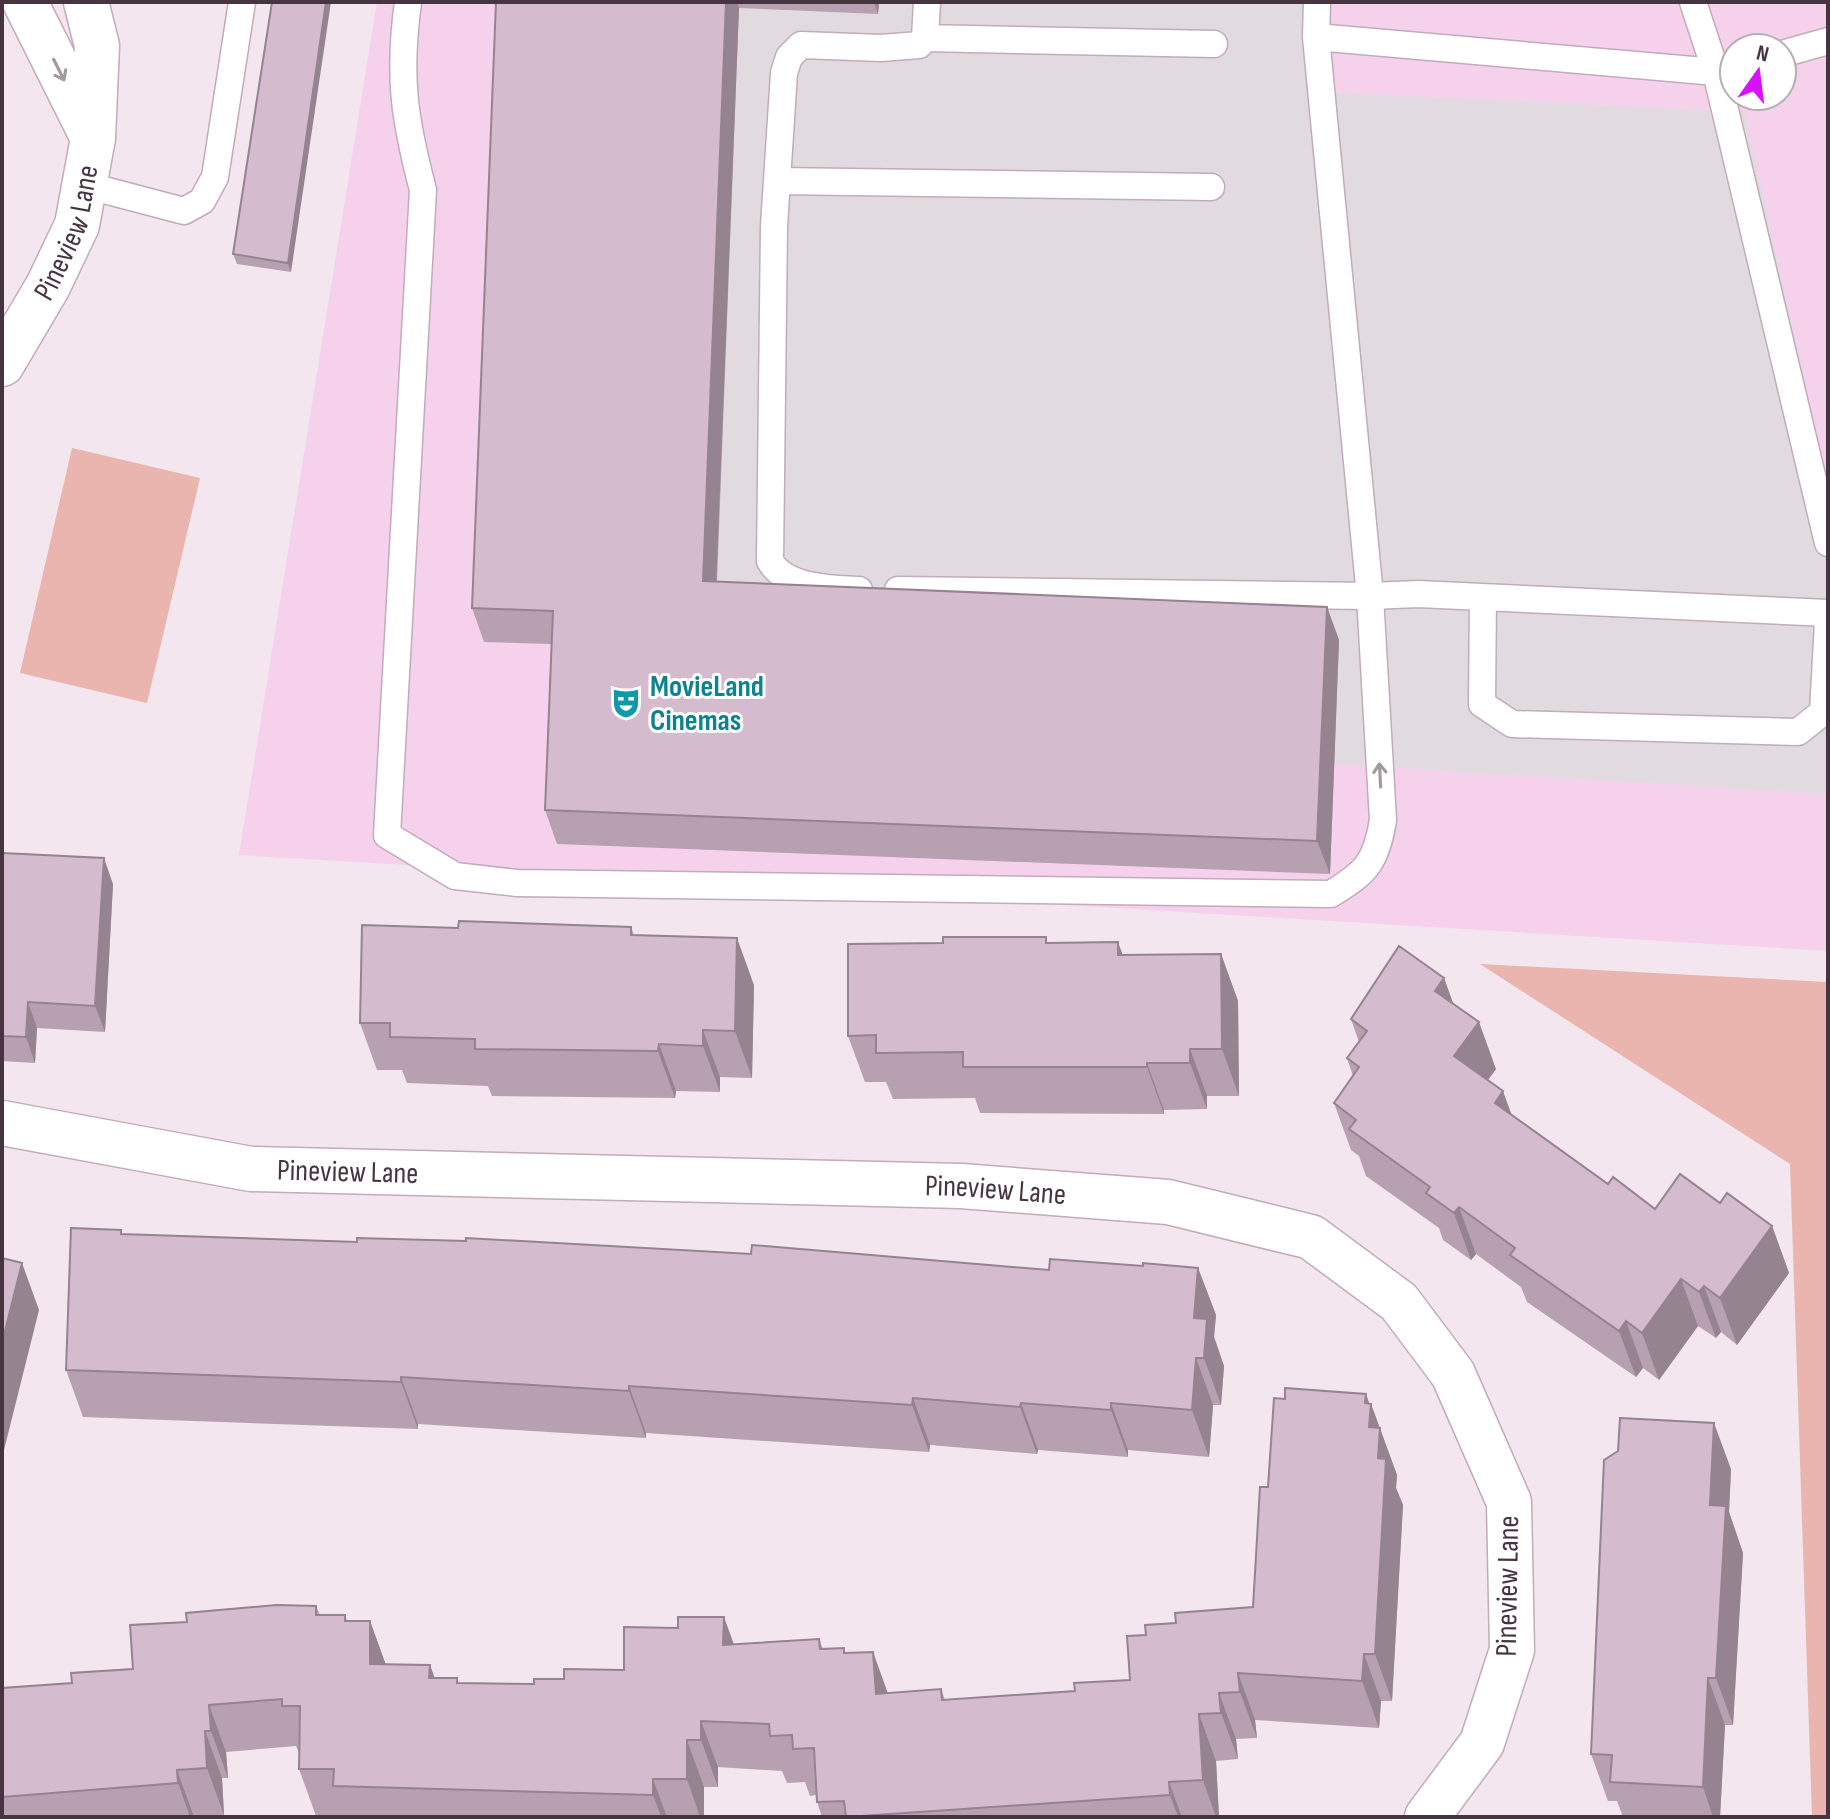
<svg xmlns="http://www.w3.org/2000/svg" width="1830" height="1819" viewBox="0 0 1830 1819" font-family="'Sofia Sans Condensed',sans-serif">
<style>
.commercial{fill:#f6d1ec;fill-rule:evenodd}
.green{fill:#e9b5ae}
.parking{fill:#e1dbe0}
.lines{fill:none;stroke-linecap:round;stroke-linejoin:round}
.lane-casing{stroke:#c2abba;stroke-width:29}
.street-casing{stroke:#c2abba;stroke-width:47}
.lane{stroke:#fff;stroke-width:26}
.street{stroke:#fff;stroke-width:44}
.wall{fill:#b7a1b1}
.shaded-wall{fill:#958390}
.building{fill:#d5bbce;stroke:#958390;stroke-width:2}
.oneway{stroke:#a29aa0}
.labels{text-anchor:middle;stroke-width:6;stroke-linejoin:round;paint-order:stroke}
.street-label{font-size:30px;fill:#463541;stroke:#fff}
.culture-label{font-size:30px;font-weight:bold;fill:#0d838f;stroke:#fff;text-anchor:start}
</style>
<rect width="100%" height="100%" fill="#f3e6ee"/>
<path class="commercial" d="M377,2H1828V951L239,855ZM1734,48H1782V96H1734Z"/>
<path class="green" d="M72,448L200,478L147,703L20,673Z
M1480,964L1828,982V1817H1812L1790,1164Z"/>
<path class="parking" d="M879,2H1332L1333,92L1744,112L1828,485V794L1334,764L715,615L739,8L878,13Z"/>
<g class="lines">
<g class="lane-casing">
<path id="lane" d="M408,2C398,76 404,118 423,190L387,835L455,876L517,883L1331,894C1367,872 1376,862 1383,820L1370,596L898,590
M1317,2L1316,37L1370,596L1418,594L1828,613
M1693,2L1716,72L1734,67
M1316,37L1716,72L1828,543
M925,38L1214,44
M1782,54L1828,41
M777,181L1211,187
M85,185L184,211L202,201L215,177L242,2
M859,590C831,589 785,588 770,561L774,226L784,73L789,57L801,45L881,48L919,45L925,38L927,2
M1483,597L1482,704L1512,724L1798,732L1823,712L1828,622"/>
</g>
<g class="street-casing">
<g id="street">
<path d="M25,2L92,136"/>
<path id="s1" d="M2,364L48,286L77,225L93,138L97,46L86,2"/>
<path id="s2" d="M2,1123L251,1169L961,1186L1168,1202L1311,1237L1399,1302L1453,1374L1509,1502L1512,1650L1482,1743L1427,1817"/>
</g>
</g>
<use href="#lane" class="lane"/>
<use href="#street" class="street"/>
</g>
<path class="wall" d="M272,2L291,272L237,264L233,254Z
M496,2H879L878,14L739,8L717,582L1327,607L1339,640L1330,874L557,844L545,810L551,644L484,642L472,608Z
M2,853L113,884L105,1032L37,1028L35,1063L2,1061Z
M631,927L634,935L754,985L752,1078L720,1077V1092L676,1091L675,1098L492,1096L488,1086L407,1083L402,1070H377L360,1023L458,928Z
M1048,943L1123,955L1221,954L1238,1001L1239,1096H1207V1109L1164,1110V1114L980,1113L975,1098L893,1099L886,1082H865L848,1036Z
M1444,978L1453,1004L1496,1069L1488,1080L1512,1115L1608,1184L1655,1209L1720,1203L1772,1226L1789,1273L1737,1345L1721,1332L1716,1338L1698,1326L1659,1380L1643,1368L1636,1377L1527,1302L1521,1287L1476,1254L1471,1260L1443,1240L1439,1228L1366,1176L1359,1156L1351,1150L1334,1103L1353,1076L1347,1058L1359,1042L1351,1019Z
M121,1230L122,1234L1049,1270L1143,1266L1198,1268L1216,1315L1214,1337L1224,1366L1221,1405H1213L1209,1457L1128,1450V1457L1038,1450L1037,1454L930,1445L929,1452L646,1433V1438L418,1424V1429L83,1417L66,1370Z
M1369,1404H1371L1397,1475L1396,1488L1403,1505L1392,1701H1381L1379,1728L1255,1720L1257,1738L1236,1739L1238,1759L1216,1761L1219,1817H822L817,1802L816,1795L810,1796L805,1782L787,1783L782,1771L718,1767V1787H704V1817H345L344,1816H316L299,1769V1753L296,1746L226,1752L228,1778H222L224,1815L194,1817H2V1688L72,1683L133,1669L187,1622L316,1606L320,1615H345L347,1621H370L386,1665H430L434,1678L459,1683L534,1684L624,1670L733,1644L819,1639L823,1649L846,1653L888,1693L941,1689L945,1700L1075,1691L1130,1680L1146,1635L1176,1623L1253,1607L1268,1487Z
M1731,1469L1729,1512L1743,1553L1733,1725H1725L1720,1817H1623L1617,1801H1608L1591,1754Z"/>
<path class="shaded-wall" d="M326,2H331L291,272L288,263Z
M726,2H737L739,8L715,615L703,581Z
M874,2H879L878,14Z
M1327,607L1339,640L1330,874L1317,841Z
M104,858L113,884L105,1032L95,1006Z
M737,938L754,985L752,1078L735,1031Z
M1118,942L1135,988L1118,955Z
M1221,954L1238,1001L1239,1096L1222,1049Z
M1444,978L1461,1025L1435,991Z
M28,1002L37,1028L35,1063L26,1037Z
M1479,1022L1496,1069L1471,1103L1454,1056Z
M703,1030L720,1077V1092L703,1046Z
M659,1044L676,1091L675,1098L658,1051Z
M1190,1049L1207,1096V1109L1190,1063Z
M1147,1063L1164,1110V1114L1147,1067Z
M1503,1091L1520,1138L1495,1103Z
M1459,1207L1476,1254L1471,1260L1454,1213Z
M1772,1226L1789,1273L1737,1345L1720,1298Z
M22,1263L39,1310L2,1458V1343Z
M1198,1268L1216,1315L1214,1337L1224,1366L1221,1405L1204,1358L1194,1318Z
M1681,1279L1698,1326L1659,1380L1642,1333Z
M1704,1286L1721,1332L1716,1338L1699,1292Z
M1626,1321L1643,1368L1636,1377L1619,1331Z
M1196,1358L1213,1405L1209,1457L1192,1410Z
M401,1377L418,1424V1429L401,1382Z
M629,1386L646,1433V1438L629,1391Z
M1366,1394L1371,1408V1404L1397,1475L1396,1488L1403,1505L1392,1701L1375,1654L1369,1427L1365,1403Z
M913,1398L930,1445L929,1452L912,1405Z
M1021,1403L1038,1450L1037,1454L1020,1407Z
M1111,1403L1128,1450V1457L1111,1410Z
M1714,1423L1731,1469L1729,1512L1743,1553L1733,1725L1716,1678L1710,1505Z
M724,1617L741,1664L723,1645Z
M370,1621L387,1668L370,1664Z
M873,1652L890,1699L876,1694Z
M1364,1654L1381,1701L1379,1728L1362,1681Z
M430,1665L447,1712L429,1678Z
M1238,1673L1255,1720L1257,1738L1240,1692Z
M1708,1678L1725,1725L1720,1817H1713L1703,1787Z
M1219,1693L1236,1739L1238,1759L1221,1713Z
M209,1705L226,1752L228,1778L211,1731Z
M1199,1714L1216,1761L1219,1817H1216L1203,1780Z
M701,1721L718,1767V1787L701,1740Z
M205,1731L222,1778L224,1815L207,1768Z
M687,1740L704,1787V1817H700L687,1779Z
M177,1770L194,1817H190L178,1783Z
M653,1779L667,1817H661L653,1795Z
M1169,1782L1182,1817H1178L1170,1795Z"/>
<path class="building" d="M272,2H326L288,263L233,254Z
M496,2H726L703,581L1327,607L1317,841L545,810L553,611L472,608Z
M2,853L104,858L95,1006L28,1002L26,1037L2,1036Z
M459,921L631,927V935L737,938L735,1031L703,1030V1046L659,1044L658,1051L475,1049V1039L390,1037V1023H360L362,925L458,928Z
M943,937H1046V943L1118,942V955L1221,954L1222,1049H1190V1063H1147V1067H963V1052L876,1053V1035L848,1036V944L943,943Z
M1399,946L1444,978L1435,991L1479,1022L1454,1056L1503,1091L1495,1103L1608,1184L1613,1177L1655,1209L1680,1174L1720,1203L1727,1193L1772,1226L1720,1298L1704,1286L1699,1292L1681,1279L1642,1333L1626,1321L1619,1331L1510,1255L1515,1248L1459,1207L1454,1213L1426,1193L1430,1187L1349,1129L1356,1120L1334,1103L1359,1067L1347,1058L1367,1031L1351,1019Z
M71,1228L121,1230V1234L357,1242V1238L466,1241V1238L751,1254L752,1245L1049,1270L1050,1259L1143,1266V1263L1198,1268L1194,1318L1207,1319L1204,1358H1196L1192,1410L1111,1403V1410L1021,1403L1020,1407L913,1398L912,1405L629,1386V1391L401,1377V1382L66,1370Z
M2,1258L22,1263L2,1343Z
M1285,1388L1366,1394L1365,1403L1371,1404L1369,1427L1380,1428L1378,1458L1386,1459L1375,1654H1364L1362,1681L1238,1673L1240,1692L1219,1693L1221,1713L1199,1714L1203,1780L1169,1782L1170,1795L846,1817L844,1801L817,1802L814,1748L793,1749L792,1735L770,1736L769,1724L701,1721V1740H687V1779H653V1795L333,1786L334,1769H299L300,1706H282V1699L209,1705L211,1731H205L207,1768L177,1770L178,1783L2,1797V1688L72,1683L71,1673L133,1669L130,1625L187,1622L186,1613L277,1605L316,1606V1615H345V1621H370V1664L430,1665L429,1678H457V1683L534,1684V1679H564V1669L624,1670V1627L678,1628V1617H724L723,1645L819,1639L820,1649L844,1648V1653L873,1652L876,1694L941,1689L942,1700L1075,1691L1074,1683L1130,1680L1127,1636L1146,1635L1145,1625L1176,1623L1175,1613L1253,1607L1260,1487H1268L1274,1398L1285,1399Z
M1620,1418L1714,1423L1710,1505L1726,1506L1716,1678H1708L1703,1787L1610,1782L1612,1755L1591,1754L1604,1460L1618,1451Z"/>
<defs><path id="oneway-shaft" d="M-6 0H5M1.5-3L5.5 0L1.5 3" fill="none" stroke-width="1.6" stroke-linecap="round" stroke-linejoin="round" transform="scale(2)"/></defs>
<g class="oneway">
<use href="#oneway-shaft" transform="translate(59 70) rotate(63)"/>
<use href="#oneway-shaft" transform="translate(1380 775) rotate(-93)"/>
</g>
<defs>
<g id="theatre-bare" transform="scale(2.4)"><path d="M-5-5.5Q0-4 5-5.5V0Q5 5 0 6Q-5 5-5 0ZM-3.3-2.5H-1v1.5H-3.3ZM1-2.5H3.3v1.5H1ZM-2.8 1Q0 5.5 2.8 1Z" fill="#0f9aa8" stroke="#fff" stroke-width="2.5" paint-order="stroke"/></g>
</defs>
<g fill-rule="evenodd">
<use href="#theatre-bare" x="626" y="703"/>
</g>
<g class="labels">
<g class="street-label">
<text dy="10" stroke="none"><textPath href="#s1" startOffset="148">Pineview Lane</textPath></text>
<text dy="10" stroke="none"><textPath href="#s2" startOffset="350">Pineview Lane</textPath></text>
<text dy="10" stroke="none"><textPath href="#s2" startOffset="998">Pineview Lane</textPath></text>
<text transform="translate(1507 1586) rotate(-89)" y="10">Pineview Lane</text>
</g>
<g class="culture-label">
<text x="650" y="696">MovieLand<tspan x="650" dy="34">Cinemas</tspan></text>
</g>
</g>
<rect width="1830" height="1819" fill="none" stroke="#463541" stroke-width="8"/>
<g transform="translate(1758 72) rotate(14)"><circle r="38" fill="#ffffff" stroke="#b5aeb3" stroke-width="2"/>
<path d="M0-6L14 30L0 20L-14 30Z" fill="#d612fe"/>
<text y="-12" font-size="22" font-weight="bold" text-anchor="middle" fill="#463541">N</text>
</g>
</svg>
